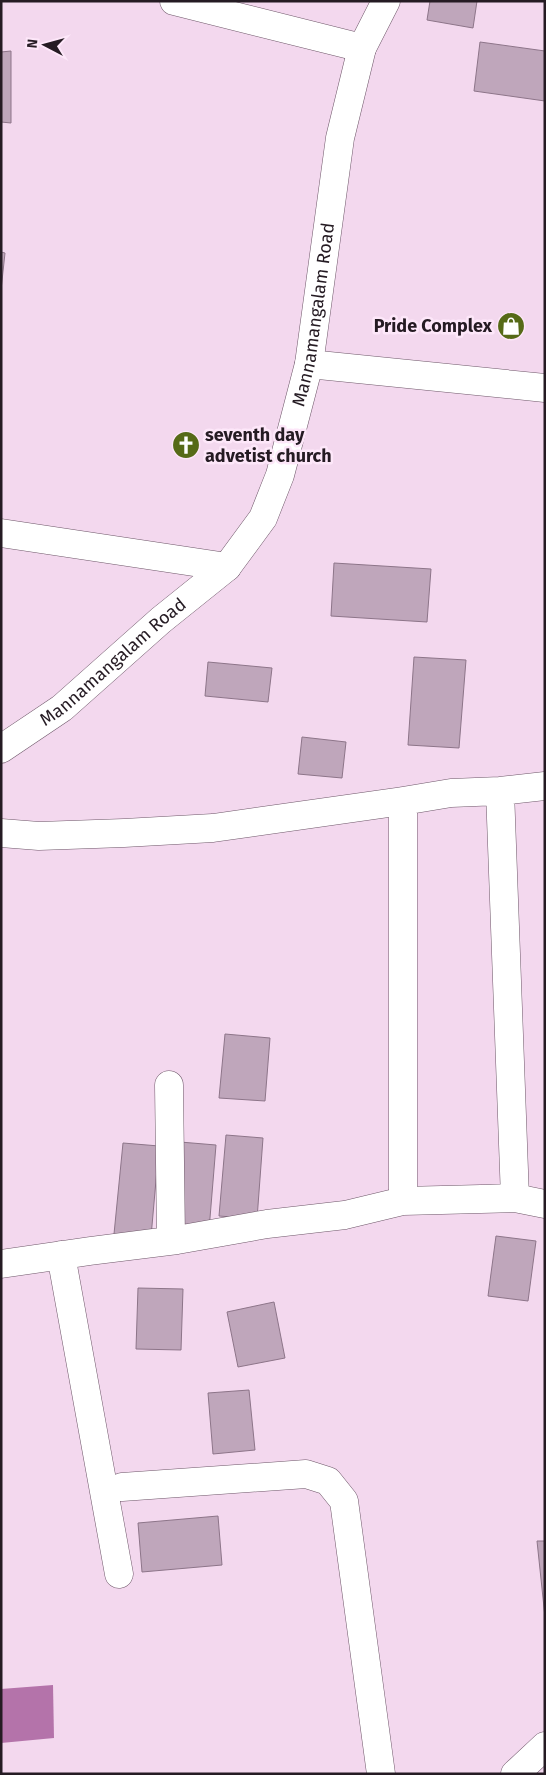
<svg xmlns="http://www.w3.org/2000/svg" width="546" height="1775" viewBox="0 0 546 1775" font-family="'Fira Sans',sans-serif">
<style>
.water{fill:#b473aa}
.building{fill:#bfa6bb;stroke:#8d7589}
.lines{fill:none;stroke-linecap:round;stroke-linejoin:round}
.minor-casing{stroke:#6e5769;stroke-width:29}
.major-casing{stroke:#6e5769;stroke-width:29}
.minor{stroke:#fff;stroke-width:28}
.major{stroke:#fff;stroke-width:28}
.labels{text-anchor:middle;stroke-width:5;stroke-linejoin:round;paint-order:stroke}
.street-label{font-size:18px;fill:#251b23;stroke:#fde7f9}
.poi-label{font-size:18px;font-weight:bold;fill:#251b23;stroke:#fde7f9;text-anchor:end}
</style>
<rect width="100%" height="100%" fill="#f3d8ee"/>
<path class="water" d="M53,1685L54,1738L1,1743V1689Z"/>
<path class="building" d="M430,1H477L473,28L427,20Z
M480,42L545,51V101L474,91Z
M11,51V123L1,122V52Z
M1,252L5,253L1,290Z
M334,563L431,569L427,622L331,616Z
M414,657L466,660L459,748L408,745Z
M208,662L272,668L268,702L205,696Z
M302,737L346,742L342,778L298,774Z
M225,1034L270,1038L265,1101L219,1098Z
M226,1135L263,1138L257,1219L219,1216Z
M180,1142L216,1145L209,1230L173,1227Z
M123,1143L159,1146L151,1237L114,1234Z
M496,1236L536,1241L528,1301L488,1296Z
M138,1288L183,1289L181,1350L136,1349Z
M274,1302L285,1358L238,1367L227,1312Z
M249,1390L255,1450L213,1454L208,1393Z
M218,1516L222,1565L142,1572L138,1523Z
M537,1541H545V1617Z"/>
<g class="lines">
<g class="minor-casing">
<path id="minor" d="M174,1L362,48
M309,364L545,388
M1,533L227,567
M500,791L515,1198
M1,833L39,836L124,833L213,828L403,801L451,793L500,791L545,786
M169,1085L171,1240
M403,1201V801
M61,1255L119,1574
M1,1264L90,1251L177,1240L267,1224L345,1215L403,1201L515,1198L545,1204
M122,1487L306,1474L328,1481L344,1501L381,1774
M515,1774L545,1746"/>
</g>
<g class="major-casing">
<g id="major">
<path id="s1" d="M1,749L62,708L161,620L227,567L263,518L280,475L309,364L340,138L362,48L386,1"/>
</g>
</g>
<use href="#minor" class="minor"/>
<use href="#major" class="major"/>
</g>
<defs>
<g id="shop-disc" transform="scale(1.4375)"><circle r="9.5" fill="#566a17" stroke="#fde7f9"/><path d="M-5-2.5h2.3a2.7 3.5 0 0 1 5.4 0H5L5.5 6h-11ZM-1.5-2.5h3a1.5 2.3 0 0 0-3 0Z" fill="#fff"/></g>
<g id="church-disc" transform="scale(1.4375)"><circle r="9.5" fill="#566a17" stroke="#fde7f9"/><path d="M-1.2-6h2.4v3.5h3.3v2.4h-3.3V6h-2.4V-.1h-3.3v-2.4h3.3Z" fill="#fff"/></g>
</defs>
<g fill-rule="evenodd">
<use href="#shop-disc" x="511" y="326"/>
<use href="#church-disc" x="186" y="445"/>
</g>
<g class="labels">
<g class="street-label">
<text dy="6" stroke="none"><textPath href="#s1" startOffset="562">Mannamangalam Road</textPath></text>
<text dy="6" stroke="none"><textPath href="#s1" startOffset="142">Mannamangalam Road</textPath></text>
</g>
<g class="poi-label">
<text x="492" y="332">Pride Complex</text>
<text x="205" y="441" text-anchor="start">seventh day<tspan x="205" dy="21">advetist church</tspan></text>
</g>
</g>
<rect width="546" height="1775" fill="none" stroke="#251b23" stroke-width="5"/>
<g transform="translate(45 45) rotate(276)" stroke="#fde7f9" stroke-width="4" paint-order="stroke">
<path d="M0-4L9 19L0 12L-9 19Z" fill="#251b23"/>
<text y="-8" font-size="14" font-weight="bold" text-anchor="middle" fill="#251b23">N</text>
</g>
</svg>
